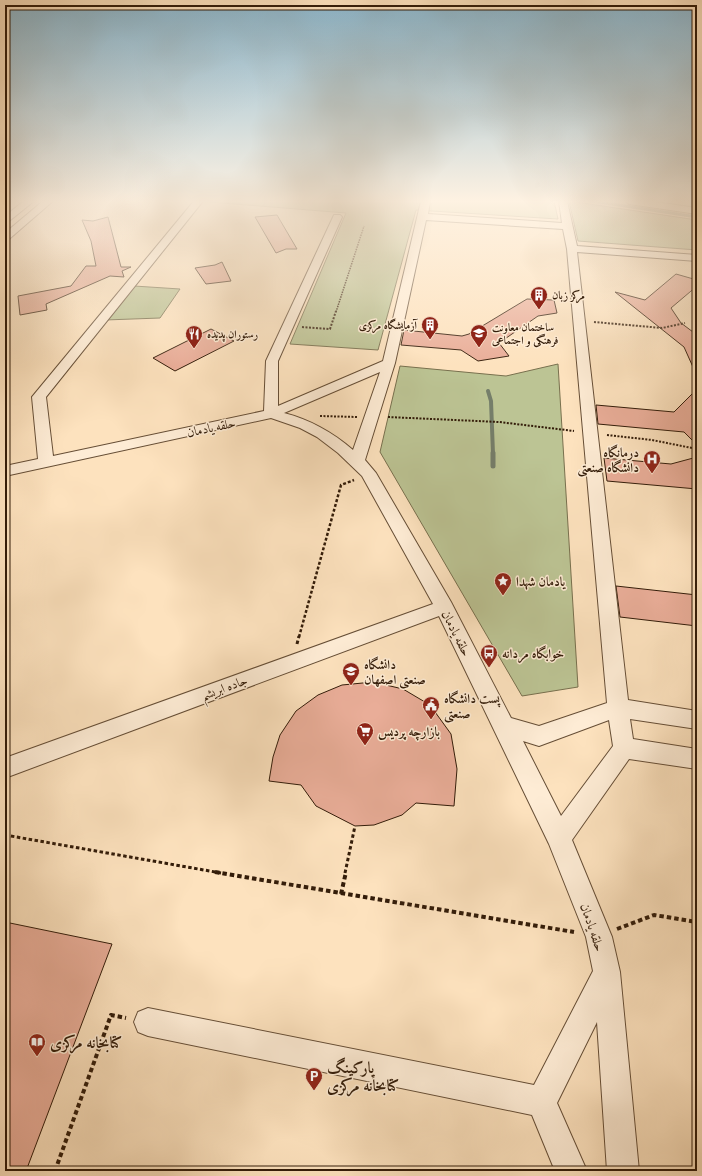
<svg xmlns="http://www.w3.org/2000/svg" width="702" height="1176" viewBox="0 0 702 1176" font-family="'EB Garamond',Amiri,serif">
<style>
.green{fill:#bcc494;stroke:#78704e}
.lines{fill:none;stroke-linecap:round;stroke-linejoin:round}
.stream-far2{stroke:#757e6a;stroke-width:3}
.stream-far1{stroke:#757e6a;stroke-width:4}
.stream{stroke:#757e6a;stroke-width:5}
.building{fill:#e9ad98;stroke:#331c09}
.minor-casing{stroke:#664e36;stroke-width:2}
.path-far4{stroke:#331c09;stroke-width:1.5;stroke-dasharray:1.5 1;stroke-linecap:butt}
.path-far3{stroke:#331c09;stroke-width:2;stroke-dasharray:2 1.5;stroke-linecap:butt}
.path-far2{stroke:#331c09;stroke-width:2.5;stroke-dasharray:3 2;stroke-linecap:butt}
.path-far1{stroke:#331c09;stroke-width:3;stroke-dasharray:3.5 2.5;stroke-linecap:butt}
.path{stroke:#331c09;stroke-width:4;stroke-dasharray:4.5 3;stroke-linecap:butt}
.minor{fill:#feecd5;fill-rule:evenodd}
.labels{text-anchor:middle;stroke-width:3;stroke-linejoin:round;paint-order:stroke}
.far-poi-label{font-size:11px;font-weight:bold;fill:#331c09;stroke:#feecd5;text-anchor:start}
.street-label{font-size:13px;fill:#331c09;stroke:#feecd5}
.poi-label{font-size:13px;font-weight:bold;fill:#331c09;stroke:#feecd5;text-anchor:start}
.near-poi-label{font-size:16px;font-weight:bold;fill:#331c09;stroke:#feecd5;text-anchor:start}
</style>
<rect width="100%" height="100%" fill="#fde2be"/>
<filter id="stains"><feTurbulence type="fractalNoise" baseFrequency=".005" numOctaves="4"/><feColorMatrix values="0 0 0 0 .2 0 0 0 0 .09 0 0 0 0 .02 0 0 0 .5 -.17"/></filter>
<radialGradient id="worn" r=".72"><stop offset=".6" stop-color="#630" stop-opacity="0"/><stop offset="1" stop-color="#630" stop-opacity=".3"/></radialGradient>
<path class="green" d="M211,201H554L558,219L416,210L378,350L290,344L346,213L210,202Z
M569,201L697,220V250L578,241Z
M134,286L180,289L160,318L105,320Z
M558,364L578,687L522,696L380,452L400,366L506,376Z"/>
<g class="lines">
<path class="stream-far2" d="M593,201L697,217"/>
<path class="stream-far1" d="M488,391L491,401L493,454"/>
<path class="stream" d="M493,453V466"/>
</g>
<path class="building" d="M277,215L297,249H286L276,253L255,217Z
M108,217L121,267H131L122,271L124,277L110,276L46,304L47,310L20,315L18,296L71,286L86,266H96L91,241L82,220L93,221Z
M222,262L231,281L206,284L195,268L215,265Z
M676,274L697,280V286L671,308L681,323L697,335V376L684,347L615,292L645,300Z
M527,299L554,300L557,313L538,316L499,343L509,356L478,361L461,350L401,345L404,330L462,336L469,334Z
M211,329L234,341L175,371L153,358Z
M697,389V445L684,432L598,424L596,405L674,412Z
M697,457V489L607,481L604,458L671,464Z
M616,586L697,595V626L620,617Z
M373,682L403,689L430,705L451,734L457,769L454,806L416,803L402,815L374,825L355,826L316,806L301,785L269,781L273,757L280,735L296,711L318,695L342,685Z
M5,922L112,944L26,1171H5Z"/>
<g class="lines">
<g class="minor-casing">
<path id="minor" d="M24,201H34L8,222L5,223V216Z
M43,201H53L8,240L5,241V233Z
M194,201H203L46,397L53,456L264,411L266,361L334,215H340L342,217L278,361V406L383,361L421,201H430L428,214L562,223L559,201H567L577,246L697,255V261L577,252L628,700L697,711V729L630,719L633,739L697,749V769L629,759L572,840L612,937L620,972L639,1171H607L597,1022L557,1103L587,1171H555L532,1115L148,1036L138,1032L134,1022L138,1012L148,1008L534,1085L593,971L586,937L549,844L439,616L5,778V758L433,604L362,476L338,453L317,437L300,428L271,418L5,476V466L38,459L32,397ZM426,220L563,229L567,249L607,703L539,726L511,718L451,602L376,473L365,460L395,363ZM380,372L353,450C332,432 311,420 284,413ZM609,720L613,746L561,816L523,741L539,746Z
M625,201H648L697,208V214L629,204Z"/>
</g>
<path class="path-far4" d="M336,312L364,226"/>
<path class="path-far3" d="M594,322L662,328L685,323
M302,327L330,329L336,311
M320,416L357,417
M388,417L499,422L574,431
M607,435L652,440L697,449"/>
<path class="path-far2" d="M299,637L341,485L354,480"/>
<path class="path-far1" d="M297,644L299,636
M5,835L221,873
M345,873L355,826"/>
<path class="path" d="M215,872L574,932
M341,894L346,872
M617,929L654,915L697,922
M55,1171L111,1015L126,1018"/>
<use href="#minor" class="minor"/>
</g>
<linearGradient id="sky" x2="0" y2="1"><stop stop-color="#8bb8d0"/><stop offset="0.55" stop-color="#fef2e2"/><stop offset="1" stop-color="#fef2e2" stop-opacity="0"/></linearGradient>
<rect width="702" height="366" fill="url(#sky)"/>
<defs>
<g id="building-pin" transform="scale(0.9)"><path d="M0 17L-7.5 6A9.5 9.5 0 1 1 7.5 6Z" fill="#8f2418" stroke="#feecd5"/><path d="M-4-6H4V6H1V3H-1V6H-4ZM-2.5-4.3h1.7v1.8h-1.7ZM.8-4.3h1.7v1.8H.8ZM-2.5-1h1.7V.8h-1.7ZM.8-1h1.7V.8H.8Z" fill="#fff"/></g>
<g id="university-pin" transform="scale(0.9)"><path d="M0 17L-7.5 6A9.5 9.5 0 1 1 7.5 6Z" fill="#8f2418" stroke="#feecd5"/><path d="M0-5L7-2L0 1L-7-2ZM-4 1L0 2.5L4 1V4Q0 6-4 4Z" fill="#fff"/></g>
<g id="restaurant-pin" transform="scale(0.9)"><path d="M0 17L-7.5 6A9.5 9.5 0 1 1 7.5 6Z" fill="#8f2418" stroke="#feecd5"/><path d="M-5-6h1v4h1v-4h1v4h1v-4h1v5L-1.5 .5V6h-2V.5L-5-1ZM5-6V6H3V1.5H1.5Q1.5-4 5-6Z" fill="#fff"/></g>
<g id="hospital-pin" transform="scale(0.9)"><path d="M0 17L-7.5 6A9.5 9.5 0 1 1 7.5 6Z" fill="#8f2418" stroke="#feecd5"/><path d="M-5-5h3v3.5h4V-5h3V5h-3V1.5h-4V5h-3Z" fill="#fff"/></g>
<g id="sight-pin" transform="scale(0.9)"><path d="M0 17L-7.5 6A9.5 9.5 0 1 1 7.5 6Z" fill="#8f2418" stroke="#feecd5"/><path d="M0-6L1.8-2.2L6-1.7L2.9 1.2L3.7 5.4L0 3.3L-3.7 5.4L-2.9 1.2L-6-1.7L-1.8-2.2Z" fill="#fff"/></g>
<g id="bus-pin" transform="scale(0.9)"><path d="M0 17L-7.5 6A9.5 9.5 0 1 1 7.5 6Z" fill="#8f2418" stroke="#feecd5"/><path d="M-5-6H5V4H4V6H2V4H-2V6H-4V4H-5ZM-3.5-4V0h7V-4ZM-3.5 1.2v1.5H-2V1.2ZM2 1.2v1.5H3.5V1.2Z" fill="#fff"/></g>
<g id="civic-pin" transform="scale(0.9)"><path d="M0 17L-7.5 6A9.5 9.5 0 1 1 7.5 6Z" fill="#8f2418" stroke="#feecd5"/><path d="M-.6-6.5H3V-4.5H.6V-3L4-1V1h2V6H-6V1h2V-1L-.6-3ZM-1.2 2.5V6h2.4V2.5Z" fill="#fff"/></g>
<g id="supermarket-pin" transform="scale(0.9)"><path d="M0 17L-7.5 6A9.5 9.5 0 1 1 7.5 6Z" fill="#8f2418" stroke="#feecd5"/><path d="M-6-5.5h2.5l.6 2H6L4.5 2H-2.5L-4.4-4H-6ZM-1.5 3.2a1.3 1.3 0 1 0 .1 0ZM3 3.2a1.3 1.3 0 1 0 .1 0Z" fill="#fff"/></g>
<g id="library-pin" transform="scale(0.9)"><path d="M0 17L-7.5 6A9.5 9.5 0 1 1 7.5 6Z" fill="#8f2418" stroke="#feecd5"/><path d="M-6-4Q-3-5.5-.7-3.5V5Q-3 3-6 4ZM6-4Q3-5.5 .7-3.5V5Q3 3 6 4Z" fill="#fff"/></g>
<g id="parking-pin" transform="scale(0.9)"><path d="M0 17L-7.5 6A9.5 9.5 0 1 1 7.5 6Z" fill="#8f2418" stroke="#feecd5"/><path d="M-3.5-5.5H1a3.5 3.5 0 0 1 0 7H-1V5.5H-3.5ZM-1-3.4V-.6H.8a1.4 1.4 0 0 0 0-2.8Z" fill="#fff"/></g>
</defs>
<g fill-rule="evenodd">
<use href="#building-pin" x="539" y="295"/>
<use href="#building-pin" x="430" y="325"/>
<use href="#university-pin" x="479" y="333"/>
<use href="#restaurant-pin" x="194" y="334"/>
<use href="#hospital-pin" x="652" y="459"/>
<use href="#sight-pin" x="503" y="581"/>
<use href="#bus-pin" x="489" y="653"/>
<use href="#university-pin" x="351" y="671"/>
<use href="#civic-pin" x="431" y="705"/>
<use href="#supermarket-pin" x="365" y="731"/>
<use href="#library-pin" x="37" y="1042"/>
<use href="#parking-pin" x="314" y="1076"/>
</g>
<g class="labels">
<g class="far-poi-label">
<text x="552" y="299">مرکز زبان</text>
<text x="417" y="329" text-anchor="end">آزمایشگاه مرکزی</text>
<text x="492" y="331">ساختمان معاونت<tspan x="492" dy="13">فرهنگی و اجتماعی</tspan></text>
<text x="207" y="338">رستوران پدیده</text>
</g>
<g class="street-label">
<text transform="translate(211 427) rotate(-12)" y="5">حلقه یادمان</text>
<text transform="translate(457 633) rotate(63)" y="5">حلقه یادمان</text>
<text transform="translate(224 687) rotate(-20)" y="5">جاده ابریشم</text>
<text transform="translate(593 927) rotate(71)" y="5">حلقه یادمان</text>
</g>
<g class="poi-label">
<text x="639" y="457" text-anchor="end">درمانگاه<tspan x="639" dy="15">دانشگاه صنعتی</tspan></text>
<text x="516" y="586">یادمان شهدا</text>
<text x="502" y="658">خوابگاه مردانه</text>
<text x="364" y="669">دانشگاه<tspan x="364" dy="15">صنعتی اصفهان</tspan></text>
<text x="444" y="703">پست دانشگاه<tspan x="444" dy="15">صنعتی</tspan></text>
<text x="378" y="736">بازارچه پردیس</text>
</g>
<g class="near-poi-label">
<text x="50" y="1048">کتابخانه مرکزی</text>
<text x="327" y="1073">پارکینگ<tspan x="327" dy="18">کتابخانه مرکزی</tspan></text>
</g>
</g>
<rect width="702" height="1176" fill="none" stroke="#fde2be" stroke-width="20"/>
<rect x="6" y="6" width="690" height="1164" fill="none" stroke="#331c09" stroke-width="2"/>
<rect x="10" y="10" width="682" height="1156" fill="none" stroke="#331c09"/>
<rect width="100%" height="100%" filter="url(#stains)"/>
<rect width="100%" height="100%" fill="url(#worn)"/>
</svg>
